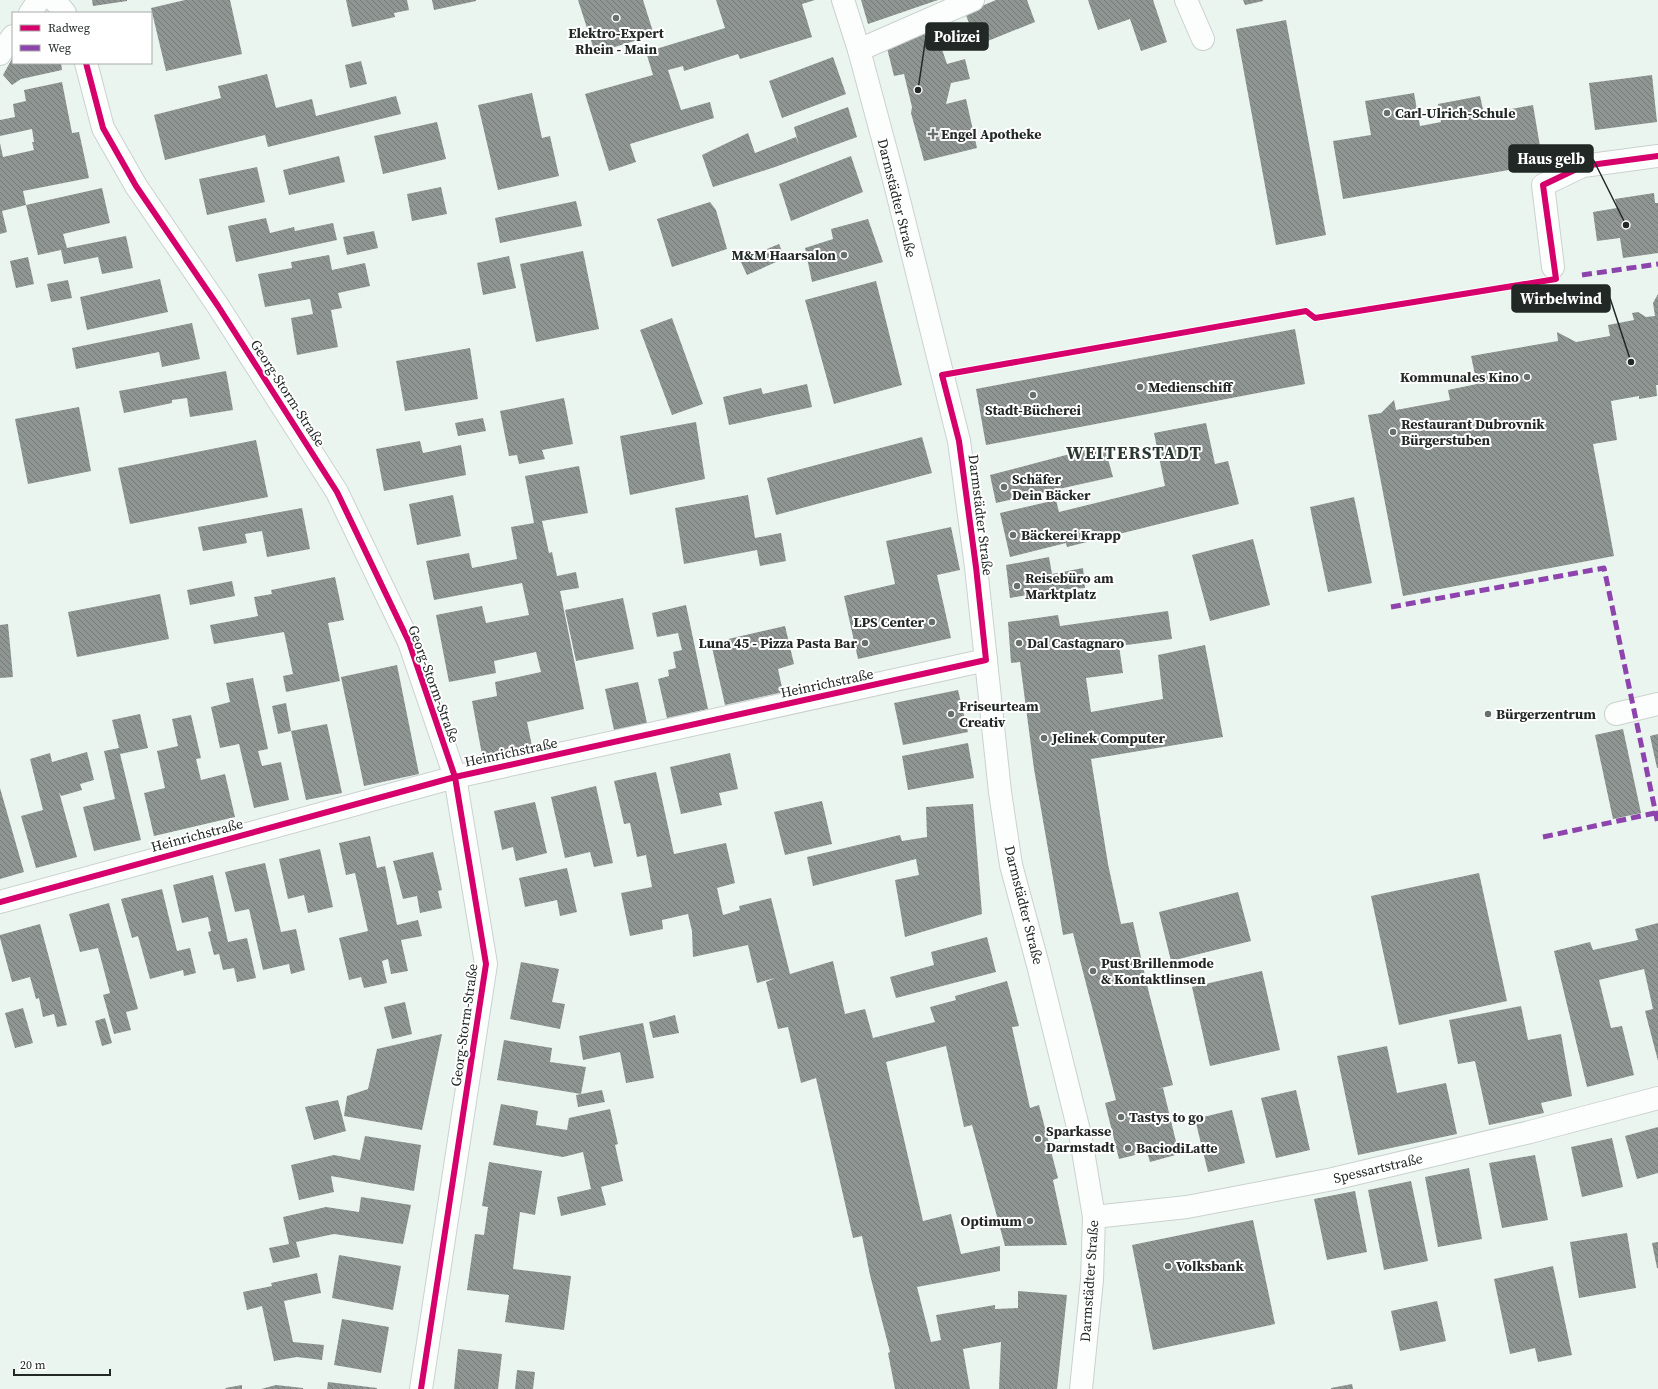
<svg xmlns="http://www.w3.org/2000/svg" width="1658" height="1389" viewBox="0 0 1658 1389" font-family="'Source Serif 4',serif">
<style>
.building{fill:url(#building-back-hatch)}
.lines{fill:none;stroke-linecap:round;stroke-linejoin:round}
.street-casing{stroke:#cad2ce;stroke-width:24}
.secondary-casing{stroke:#cad2ce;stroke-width:24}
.street{stroke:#fcfefd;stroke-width:22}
.secondary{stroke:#fcfefd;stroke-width:22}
.quiet{stroke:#8e44ad;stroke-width:5;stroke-dasharray:10 5;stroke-linecap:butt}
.cycleway-casing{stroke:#fff;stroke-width:8}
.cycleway{stroke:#d6006c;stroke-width:6}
.poi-dot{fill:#68706c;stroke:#fff;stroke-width:1.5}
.labels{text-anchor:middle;stroke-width:4;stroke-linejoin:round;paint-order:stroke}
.poi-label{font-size:14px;font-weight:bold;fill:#212825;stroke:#fff;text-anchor:start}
.street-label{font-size:14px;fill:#212825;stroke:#fff}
.district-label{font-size:18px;font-weight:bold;letter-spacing:1px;fill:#2a3831;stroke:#fff}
.leader{fill:none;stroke:#212825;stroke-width:1.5}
.callout-dot{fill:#212825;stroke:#fff;stroke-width:1.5}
.callout{fill:#212825;stroke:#212825;stroke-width:1.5}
.callout-label{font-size:15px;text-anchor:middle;font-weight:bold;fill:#fff}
</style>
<defs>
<pattern id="building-back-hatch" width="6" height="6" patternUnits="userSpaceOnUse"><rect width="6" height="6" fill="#8e9592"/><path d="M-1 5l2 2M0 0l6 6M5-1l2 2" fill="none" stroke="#747a77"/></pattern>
</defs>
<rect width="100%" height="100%" fill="#ebf5f0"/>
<path class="building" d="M92,0H127V1L93,6Z
M185,0H230L242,54L166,71L151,8Z
M346,0H407L409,10L394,13L395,17L352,27Z
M432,0H476V1L434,10Z
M578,0H643L654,35L595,53Z
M716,0H815L802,4L812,37L740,59L738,54L684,71L683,66L668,70L681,110L710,102L714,118L630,144L636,162L609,171L585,94L653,75L646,52L725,28Z
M861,0H938L868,24Z
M996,0H1027L1035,22L978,45L965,13Z
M1088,0H1153L1167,42L1141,51L1130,19L1098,30Z
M1243,0H1263V1L1245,5Z
M1286,20L1326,235L1276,245L1236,29Z
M934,26L947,64L965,59L970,79L951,83L946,104L966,99L977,148L924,161L911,113L912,107L904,74L894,76L886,44Z
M13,57V63H61L62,70L21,79L12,85L3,75Z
M833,57L846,94L782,118L769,81Z
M361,61L367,84L350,88L345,65Z
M267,74L276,108L312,99L316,116L396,96L401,114L268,147L265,135L165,160L154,115L221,98L218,86Z
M1652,75L1657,122L1595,130L1589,83Z
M62,82L72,133L79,132L89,178L23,191L26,205L102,188L110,223L63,234L67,248L126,236L133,268L102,274L98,257L64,264L61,250L38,255L26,205L2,211L7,232L0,234V143L3,157L34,150L32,142H34L32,129L0,136V120L15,117L13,104L26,101L24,90Z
M532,93L542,138L550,136L559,176L498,190L478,105Z
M1414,93L1420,126L1441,122L1438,104L1480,96L1484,114L1533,105L1543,164L1343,199L1333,141L1371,135L1365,101Z
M848,107L857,137L775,167L713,187L702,155L748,133L755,153L796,137L799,146L794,127Z
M437,122L446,159L383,174L374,136Z
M339,156L345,182L289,195L283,170Z
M851,156L863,192L791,221L779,184Z
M257,167L265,202L207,215L199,179Z
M441,187L447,214L412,221L407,194Z
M1654,193L1655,203H1658V253L1623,258L1620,238L1597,241L1593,212L1617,208L1615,199Z
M576,201L582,226L500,243L495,218Z
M710,202L716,210L727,249L672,267L657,219Z
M266,218L270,233L294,227L295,231L333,223L337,240L236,262L228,226Z
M868,219L883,262L812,282L805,248L833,239L831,229Z
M374,231L378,248L347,255L343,237Z
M779,244L785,258L747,275L740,260Z
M583,251L599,329L536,342L520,264Z
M329,255L332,270L365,263L370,286L338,293L342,308L331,310L338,347L297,355L291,318L313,314L310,299L265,307L258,274L292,268L291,262Z
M509,256L516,288L483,295L477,263Z
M28,257L34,284L16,288L10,261Z
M160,279L168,312L87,330L80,297Z
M68,280L72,298L51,302L47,284Z
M876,281L902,385L834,404L805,300Z
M1658,294V385H1656L1657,396L1639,399V396L1611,401L1617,440L1593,444L1614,556L1403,596L1368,415L1381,413L1394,400L1396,410L1450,400L1448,390L1477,384L1471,356L1558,341L1557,332L1576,342L1610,336L1608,325L1634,320L1632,313L1638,312L1646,317L1655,316L1653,303Z
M672,318L703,404L672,415L640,330Z
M192,323L200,359L162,367L159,352L76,369L72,348Z
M1295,329L1305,384L986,445L976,389Z
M470,348L478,399L405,411L396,361Z
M226,371L233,410L190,417L187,398L172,400V403L124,413L119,391Z
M807,384L812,407L729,425L723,397L761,388L763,394Z
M564,398L573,444L542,450L545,459L519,464L517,455L509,456L500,411Z
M79,407L91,471L28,484L15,419Z
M483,418L486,431L458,436L455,423Z
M696,422L705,479L630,495L620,436Z
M1206,423L1215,464L1228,461L1239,504L1067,547L1066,543L1010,557L1000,513L1056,500L1059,512L1165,486L1154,433Z
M922,437L932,473L776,515L767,478Z
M256,440L268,497L130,524L118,468Z
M420,441L423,453L461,445L466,475L384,491L376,449Z
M1104,445L1113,477L996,503L990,475Z
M579,466L588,513L542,521L549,553L552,552L557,576L576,572L579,588L560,591L584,709L527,722L533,751L483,760L472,701L497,696L495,682L541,672L536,652L494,661L496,673L449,682L436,615L482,606L486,623L529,615L522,583L434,600L426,561L469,553L472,568L517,559L511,527L534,523L525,476Z
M453,495L461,536L417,545L409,504Z
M748,495L755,538L781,533L786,561L760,566L757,550L684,564L675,508Z
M1354,497L1372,583L1328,592L1310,507Z
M302,508L310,549L267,557L262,531L245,534L247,543L203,551L198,527Z
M951,527L960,570L937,575L951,638L858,659L844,596L895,584L886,541Z
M1253,539L1270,605L1210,621L1192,555Z
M1049,557L1052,574L1083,568L1085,588L1054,590L1010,598L1006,565Z
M335,577L344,620L328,623L340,681L286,692L283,676L293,674L284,632L214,644L210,625L258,616L254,597L272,594L271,590Z
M232,581L235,596L190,605L187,590Z
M160,594L169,639L77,657L68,612Z
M623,598L634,649L576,661L565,610Z
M686,605L708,709L667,718L658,679L669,676L668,670L676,668L673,652L682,650L678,633L657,637L652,613Z
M1168,611L1172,639L1119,646L1123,673L1086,678L1091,712L1163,699L1158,655L1205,645L1223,737L1091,759L1108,864L1121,924L1133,922L1149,993L1173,1085L1157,1089L1163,1088L1179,1154L1150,1162L1147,1152L1119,1159L1105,1103L1116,1100L1073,933L1063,935L1034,769L1020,662L1011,663L1008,622L1058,615L1060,626Z
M8,624L13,677L0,678V625Z
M785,626L794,664L778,669L783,692L725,705L711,643Z
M397,665L419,774L364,786L341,677Z
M253,678L268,749L258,751L262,766L281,762L289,800L254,808L239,744L220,748L211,707L230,702L226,683Z
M638,682L647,723L614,730L605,689Z
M958,690L968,732L903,745L894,703Z
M286,703L291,731L278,734L272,706Z
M140,714L148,748L120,754L141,840L94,851L83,807L115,799L104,751L119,748L112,720Z
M191,715L201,758L196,759L201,780L225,774L235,817L154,836L144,793L165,788L157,751L178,746L172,719Z
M327,724L342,793L306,800L291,731Z
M1623,729L1641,813L1613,819L1595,735Z
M1658,734V768H1657L1650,736Z
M968,743L974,778L908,790L902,756Z
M87,752L94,780L80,784L82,790L61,796L59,792L77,857L36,868L21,816L43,810L30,759L50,753L52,762Z
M730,753L738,789L719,793L722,805L681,814L670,767Z
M656,772L674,854L726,843L735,883L717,888L723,915L740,910L739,906L771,898L790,974L833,961L845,1014L865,1009L873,1038L935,1022L930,1007L956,1000L955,996L1007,981L1019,1026L1012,1027L1030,1108L1039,1105L1058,1178L1053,1180L1067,1245L1005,1246L972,1125L964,1127L946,1046L886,1062L923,1221L951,1214L961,1254L1000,1246V1271L917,1287L931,1342L941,1340L936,1315L995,1305V1309L1018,1308V1291L1067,1295L1057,1389H999L1001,1342L963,1349L970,1389H895L888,1353L890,1352L870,1275L862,1236L853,1238L816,1078L801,1083L788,1027L778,1029L766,982L775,978L757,983L748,945L693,957L692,931L688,914L662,920L663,929L630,936L621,893L652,887L646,855L637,857L630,823L624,824L614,781Z
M596,786L613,863L594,867L590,852L565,858L551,797Z
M0,788L24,872L0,879Z
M822,801L832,844L785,855L774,812Z
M535,802L547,853L516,861L513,847L502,850L494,811Z
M973,804L982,914L905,937L895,880L919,875L916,859L813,886L807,857L900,835L902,841L927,837L926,807Z
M370,836L377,868L385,866L397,925L418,920L422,936L401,940L408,971L391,974L388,959L382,961L387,983L364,988L361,977L349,980L339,938L368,931L355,873L346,875L339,843Z
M320,849L333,907L308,913L304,895L288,899L279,859Z
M433,852L442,890L438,891L442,908L420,913L417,896L403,899L393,861Z
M265,863L281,932L296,929L305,970L291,974L289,964L263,970L249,909L235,912L225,872Z
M567,868L577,912L560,916L557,900L525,907L519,878Z
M1479,873L1507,1001L1399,1025L1371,896Z
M213,875L228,942L247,938L256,978L237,982L234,968L223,970L219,954L214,955L208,932L211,931L208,917L182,923L173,885Z
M162,889L177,951L190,948L196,973L184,976L183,970L150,979L138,936L132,938L121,899Z
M1238,892L1251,941L1171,961L1159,912Z
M109,903L138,1009L126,1012L131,1030L114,1034L103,995L110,993L98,948L80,952L69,914Z
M1658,923V1061L1645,1011L1653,1009L1644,969L1599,980L1611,1028L1622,1026L1634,1075L1587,1087L1554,951L1590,942L1593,950L1638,940L1635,929Z
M40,924L67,1025L57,1027L54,1014L43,1017L39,998L36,999L30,977L12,982L0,938V935Z
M987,937L996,972L896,998L890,977L934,965L931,952Z
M521,962L559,969L552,1002L565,1004L560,1029L510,1019Z
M1262,971L1280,1050L1210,1066L1192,987Z
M405,1002L412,1034L392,1039L384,1007Z
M1521,1006L1528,1040L1561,1034L1572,1096L1541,1103L1544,1113L1489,1125L1475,1061L1458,1064L1449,1020Z
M23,1008L33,1043L15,1048L5,1013Z
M675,1015L679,1033L653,1038L649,1022Z
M105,1018L112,1043L102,1046L95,1021Z
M643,1023L654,1078L626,1083L620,1052L583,1060L579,1036Z
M442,1034L422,1130L344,1116L347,1096L368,1089L377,1049Z
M504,1040L552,1048L550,1062L586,1067L581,1094L497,1080Z
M1387,1046L1397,1093L1446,1083L1457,1134L1358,1155L1337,1056Z
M602,1090L605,1102L578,1107L576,1095Z
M1296,1090L1310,1150L1276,1158L1261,1098Z
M338,1100L346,1131L314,1140L305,1107Z
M501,1104L538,1111L536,1125L567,1130L569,1118L610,1109L618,1144L615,1145L623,1181L601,1187L606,1205L561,1216L557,1197L591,1189L583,1152L563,1157L493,1145Z
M1232,1110L1245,1163L1208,1172L1195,1119Z
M1658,1127V1173L1637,1179L1625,1136Z
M365,1136L421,1145L414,1191L331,1176L334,1192L299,1200L291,1165L334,1155L360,1160Z
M1612,1138L1623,1187L1582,1197L1571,1147Z
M1535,1155L1548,1220L1502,1228L1489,1163Z
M489,1162L542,1171L535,1215L520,1212L513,1269L571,1276L564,1330L505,1322L509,1295L467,1290L475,1234L484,1235L488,1207L482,1206Z
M1469,1168L1482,1239L1438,1247L1425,1177Z
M1411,1181L1428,1261L1384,1270L1368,1190Z
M1355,1191L1367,1252L1327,1260L1314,1199Z
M361,1197L411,1205L403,1244L334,1234L296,1242L300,1257L273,1263L269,1248L289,1244L283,1217L326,1207L359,1212Z
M1253,1220L1275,1324L1153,1350L1132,1245Z
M1627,1233L1636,1288L1579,1298L1570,1242Z
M1658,1242V1268H1657L1652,1243Z
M339,1255L401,1266L393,1310L332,1298Z
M1553,1266L1572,1355L1538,1362L1535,1348L1510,1354L1494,1279Z
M317,1273L321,1293L284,1301L293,1342L324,1345L322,1360L297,1357L274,1361L262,1306L247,1310L243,1292L272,1286L271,1283Z
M1437,1301L1446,1341L1400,1351L1391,1311Z
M342,1319L389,1327L381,1373L334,1365Z
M458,1349L502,1354L498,1389H454Z
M517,1370L535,1372L533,1389H515Z
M328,1382L377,1388V1389H327Z
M1352,1384L1353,1389H1331V1388Z
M242,1385V1389H226L225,1388Z
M276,1385L303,1388V1389H261Z"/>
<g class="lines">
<g class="street-casing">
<path id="street" d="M54,0L65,13
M1186,0L1203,39
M30,13L39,0
M859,50L973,0
M0,54L13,36
M86,63L103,128L136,186L218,306L337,492L409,642L455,777L486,964L421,1389
M1553,267L1543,185L1583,166L1658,156
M1616,714L1658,704
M0,902L455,777L986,660
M1094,1217L1187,1207L1333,1179L1530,1132L1658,1098"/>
</g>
<g class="secondary-casing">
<path id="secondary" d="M843,0L859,50L895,184L959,441L976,567L1000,792L1011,865L1038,965L1081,1139L1094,1217L1092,1280L1081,1389"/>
</g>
<use href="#street" class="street"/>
<use href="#secondary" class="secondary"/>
<path class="quiet" d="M1582,275L1658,264
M1391,607L1604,568L1658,824
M1543,837L1655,813"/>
<g class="cycleway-casing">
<path id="cycleway" d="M86,63L103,128L136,186L218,306L337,492L409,642L455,777L486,964L421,1389
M0,902L455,777L986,660L976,567L959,441L942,375L1306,311L1315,318L1556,279L1543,185L1583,166L1658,156"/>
</g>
<use href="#cycleway" class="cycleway"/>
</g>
<g class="poi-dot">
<circle cx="616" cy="18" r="4"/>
<circle cx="1387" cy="113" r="4"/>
<path d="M931 128h4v4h4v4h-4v4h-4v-4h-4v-4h4z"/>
<circle cx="844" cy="255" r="4"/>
<circle cx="1527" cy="377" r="4"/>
<circle cx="1140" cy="387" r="4"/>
<circle cx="1033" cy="395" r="4"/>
<circle cx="1393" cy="432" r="4"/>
<circle cx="1004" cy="487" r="4"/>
<circle cx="1013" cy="535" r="4"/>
<circle cx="1017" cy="586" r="4"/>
<circle cx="932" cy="622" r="4"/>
<circle cx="865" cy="643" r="4"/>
<circle cx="1019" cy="643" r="4"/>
<circle cx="951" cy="714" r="4"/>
<circle cx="1488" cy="714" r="4"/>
<circle cx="1044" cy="738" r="4"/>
<circle cx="1093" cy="971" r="4"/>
<circle cx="1121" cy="1117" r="4"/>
<circle cx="1038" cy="1139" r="4"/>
<circle cx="1128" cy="1148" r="4"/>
<circle cx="1030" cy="1221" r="4"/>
<circle cx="1168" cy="1266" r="4"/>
</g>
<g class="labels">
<g class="poi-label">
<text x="616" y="38" text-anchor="middle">Elektro-Expert<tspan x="616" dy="16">Rhein - Main</tspan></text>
<text x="1395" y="118">Carl-Ulrich-Schule</text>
<text x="941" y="139">Engel Apotheke</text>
<text x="836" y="260" text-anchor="end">M&amp;M Haarsalon</text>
<text x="1519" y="382" text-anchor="end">Kommunales Kino</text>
<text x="1148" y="392">Medienschiff</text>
<text x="1033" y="415" text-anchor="middle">Stadt-Bücherei</text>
<text x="1401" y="429">Restaurant Dubrovnik<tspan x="1401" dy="16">Bürgerstuben</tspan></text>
<text x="1012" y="484">Schäfer<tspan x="1012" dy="16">Dein Bäcker</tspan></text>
<text x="1021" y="540">Bäckerei Krapp</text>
<text x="1025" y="583">Reisebüro am<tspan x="1025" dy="16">Marktplatz</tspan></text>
<text x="924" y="627" text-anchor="end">LPS Center</text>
<text x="857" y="648" text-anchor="end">Luna 45 - Pizza Pasta Bar</text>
<text x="1027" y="648">Dal Castagnaro</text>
<text x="959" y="711">Friseurteam<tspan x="959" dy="16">Creativ</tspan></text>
<text x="1496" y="719">Bürgerzentrum</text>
<text x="1052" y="743">Jelinek Computer</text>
<text x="1101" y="968">Pust Brillenmode<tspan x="1101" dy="16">&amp; Kontaktlinsen</tspan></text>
<text x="1129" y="1122">Tastys to go</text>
<text x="1046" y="1136">Sparkasse<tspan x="1046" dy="16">Darmstadt</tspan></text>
<text x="1136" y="1153">BaciodiLatte</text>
<text x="1022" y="1226" text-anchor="end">Optimum</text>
<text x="1176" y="1271">Volksbank</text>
</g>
<g class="street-label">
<text transform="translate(897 198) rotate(76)" y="5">Darmstädter Straße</text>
<text transform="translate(288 393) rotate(57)" y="5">Georg-Storm-Straße</text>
<text transform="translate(981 515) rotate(83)" y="5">Darmstädter Straße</text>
<text transform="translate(827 683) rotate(-12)" y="5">Heinrichstraße</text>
<text transform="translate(434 684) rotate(70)" y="5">Georg-Storm-Straße</text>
<text transform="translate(511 752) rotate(-12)" y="5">Heinrichstraße</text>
<text transform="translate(197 835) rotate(-15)" y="5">Heinrichstraße</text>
<text transform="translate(1024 905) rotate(76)" y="5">Darmstädter Straße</text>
<text transform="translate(464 1025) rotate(-82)" y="5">Georg-Storm-Straße</text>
<text transform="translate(1378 1168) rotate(-13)" y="5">Spessartstraße</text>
<text transform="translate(1089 1281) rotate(-86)" y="5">Darmstädter Straße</text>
</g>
<g class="district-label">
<text x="1134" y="459">WEITERSTADT</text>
</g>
</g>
<path class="leader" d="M918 90L926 36M1626 225L1593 159M1631 362L1610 298"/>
<g class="callout-dot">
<circle cx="918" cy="90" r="4"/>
<circle cx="1626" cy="225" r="4"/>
<circle cx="1631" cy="362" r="4"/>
</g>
<g class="callout">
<rect x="926" y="23" width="62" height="27" rx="4"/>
<rect x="1509" y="145" width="84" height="27" rx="4"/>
<rect x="1512" y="285" width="98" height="27" rx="4"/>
</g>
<g class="callout-label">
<text x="957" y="42">Polizei</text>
<text x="1551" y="164">Haus gelb</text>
<text x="1561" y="304">Wirbelwind</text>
</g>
<rect x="12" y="12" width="140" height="52" fill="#ffffff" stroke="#a6a9a8"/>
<rect x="20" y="25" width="20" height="6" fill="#d6006c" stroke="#a6a9a8"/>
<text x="48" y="32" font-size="12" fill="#212825">Radweg</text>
<rect x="20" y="45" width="20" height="6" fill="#8e44ad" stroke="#a6a9a8"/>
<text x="48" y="52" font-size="12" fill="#212825">Weg</text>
<path d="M14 1369v6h96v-6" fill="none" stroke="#212825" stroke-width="2"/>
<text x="20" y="1369" font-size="12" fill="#212825" stroke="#ffffff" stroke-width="3" paint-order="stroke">20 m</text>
</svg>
